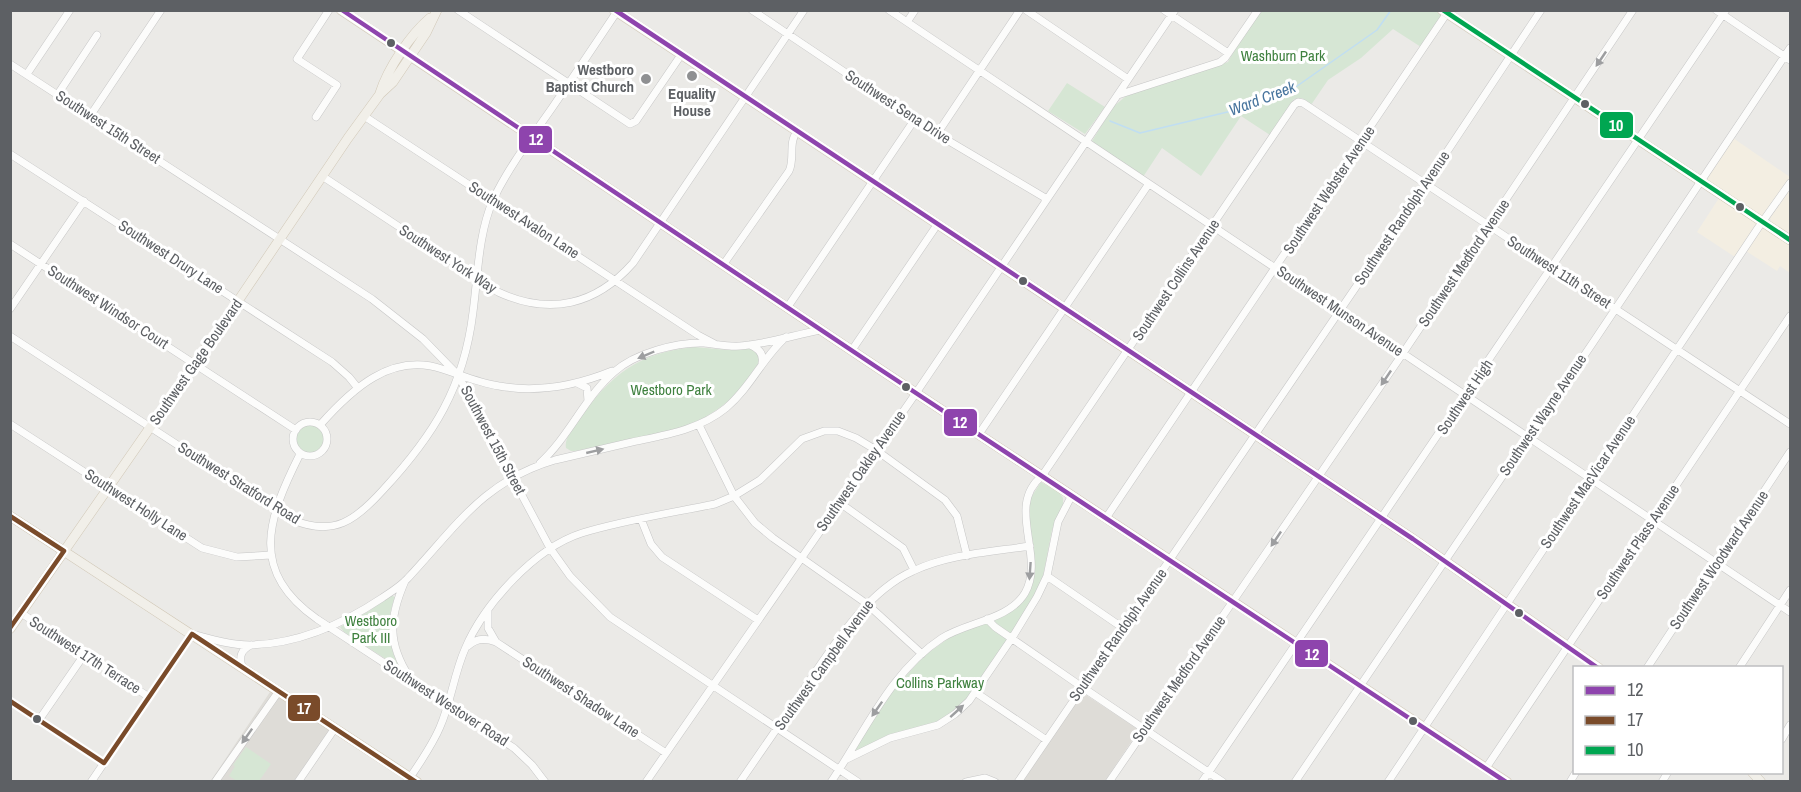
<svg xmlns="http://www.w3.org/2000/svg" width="1801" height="792" viewBox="0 0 1801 792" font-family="'Archivo Narrow',sans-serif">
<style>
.commercial{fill:#f3eee2}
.education{fill:#dedcd7}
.green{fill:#d6e6d4}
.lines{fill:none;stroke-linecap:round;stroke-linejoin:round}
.stream{stroke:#c0def2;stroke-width:1.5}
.minor-casing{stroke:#c6c6c6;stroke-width:8}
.major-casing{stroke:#d1c8b7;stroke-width:10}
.minor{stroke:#fcfcfb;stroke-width:7}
.major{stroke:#f1efe9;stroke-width:9}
.bus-1-casing{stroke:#fff;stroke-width:9}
.bus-2-casing{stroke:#fff;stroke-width:9}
.bus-3-casing{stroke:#fff;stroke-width:9}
.bus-1{stroke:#8e44ad;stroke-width:4.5}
.bus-2{stroke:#7a4b2a;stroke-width:4.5}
.bus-3{stroke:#00a651;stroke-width:4.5}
.oneway{fill:#9d9ea0}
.bus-dot{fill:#5d6064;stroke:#fff;stroke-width:2}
.poi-dot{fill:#8f9092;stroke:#fff;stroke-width:2}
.labels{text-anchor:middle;stroke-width:6;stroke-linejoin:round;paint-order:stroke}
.park-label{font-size:15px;fill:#3f813f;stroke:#fff}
.poi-label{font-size:15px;font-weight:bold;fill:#5d6064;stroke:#fff;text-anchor:end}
.street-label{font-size:15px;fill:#5d6064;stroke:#fff}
.water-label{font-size:16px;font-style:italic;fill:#48759e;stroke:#fff}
.line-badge{stroke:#fff;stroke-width:2}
.badge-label{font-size:16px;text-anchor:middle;font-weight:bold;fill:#fff}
</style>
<rect width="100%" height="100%" fill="#ebeae7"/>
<path class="commercial" d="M1733,138L1790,177L1767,213L1762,216L1708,181L1707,178Z
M1790,189V235L1772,223L1770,218Z
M1719,198L1757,223L1735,257L1697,232Z
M1762,228L1767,229L1790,245V273L1780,266L1777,271L1746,251Z"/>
<path class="education" d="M270,692L326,726L329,729V731L294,781L210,782Z
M1083,693L1139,730L1105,781L1020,782Z"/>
<path class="green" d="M1436,10L1441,16L1421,47L1393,29L1361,58L1328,80L1311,105L1302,98L1294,99L1270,135L1241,116L1201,176L1162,148L1143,177L1092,141L1113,107L1126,96L1228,62L1236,47L1260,11Z
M1067,83L1105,107L1085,134L1048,111Z
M695,347L728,350L752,348L758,353L760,361C750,375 741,390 728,401C691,435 624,441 575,451H571L566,448C564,438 574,428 579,420C610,375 639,352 695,347Z
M295 439a15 15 0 1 1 30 0a15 15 0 1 1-30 0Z
M1041,482L1059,492L1063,498V504L1052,530L1043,576L1028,608L1006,643L968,697L953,712L936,722L895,733L853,752L852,749L894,689L924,656L953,635L1006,615L1033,579L1034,558L1028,510L1030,499Z
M390,595L395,597C386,620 388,641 397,663L395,665L344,632L340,627L369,611Z
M246,747L271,764L259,781H237L229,776L235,766L233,765Z"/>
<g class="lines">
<path class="stream" d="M1110,121L1140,133L1244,108L1290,91L1377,30L1391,10"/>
<g class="minor-casing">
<path id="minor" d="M458,10L630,124L636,121L681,55
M752,10L937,134L1047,199
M889,10L1790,612
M1026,10L1128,79
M1164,10L1228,53
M1716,10L1790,60
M907,22L915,10
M10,64L372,299L423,339L458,375L550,548L570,576L610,617L858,782
M27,74L70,10
M58,94L97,35
M1118,95L1220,62L1225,58L1258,10
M90,116L161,10
M364,116L698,335L715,344
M316,117L337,85L297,59L329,10
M937,134L1020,10
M10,154L332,362L349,377L357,387
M322,176L498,292C550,316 596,305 633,263L804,10
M10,244L296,430
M723,265L789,171C795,159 788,142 797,132
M787,308L915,119
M10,309L84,201
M10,336L293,520C334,537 356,520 383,490C434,435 464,387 473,312C478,275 478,235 493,200C508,168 531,138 552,108C574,76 596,43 618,10
M750,345C758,348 764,353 762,363
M852,350L937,225
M577,383L587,388L588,401
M293 439a17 17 0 1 1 34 0a17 17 0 1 1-34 0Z
M10,424L202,548L237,557L271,555
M320,425C351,390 391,352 442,369C461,375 479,383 499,386C538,393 575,386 612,371
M699,425L734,496L755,523L773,538L867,604L922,654
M979,434L1148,185
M300,454C268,518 248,571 317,619L514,748L532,765L545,782
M540,463C569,437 584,398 614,372C635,353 677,342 704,343C716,344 728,347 740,346C767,344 794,335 821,330
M840,503L903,548L914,570
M1106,518L1449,10
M641,519L651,544L662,557L758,620
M1047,576L1123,628
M405,581C389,618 387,643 410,678
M488,610V628L496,642L666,753
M21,613L149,697
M987,619L995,627L1082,687L1223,782
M468,646C476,638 486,638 496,642
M242,667C239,656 241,650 251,645
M1647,668L1790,452
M1739,668L1790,590
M975,692L1045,739
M10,701L104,763
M39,720L84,655
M1782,739L1790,725
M847,759L890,738L938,725L955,714L969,701L1012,638L1037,597L1047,576L1058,522L1072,495
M1486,768L1790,316
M91,782L192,634C211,639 230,645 250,645C298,644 343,624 382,598C391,592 401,586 408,578C455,528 483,481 555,460C581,454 606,448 632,442C665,435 699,430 726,408C751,387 763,357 786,337
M215,782L279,691
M298,782L335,728
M407,782C419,764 432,746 440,727C451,702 454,674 465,649C484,604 535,548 582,533C625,520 671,513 715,504L734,496L760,480L802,439L824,431H838L856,438L876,450L945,500L957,516L967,556
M646,782L916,393L1175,10
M740,782C760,753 780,724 800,695C829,652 865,592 913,571C949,554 991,552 1030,546
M831,782C865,732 890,672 942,638C967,622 1009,620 1025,593C1046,556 1005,506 1042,476L1294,105L1298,102L1303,103L1790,424
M966,782L985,778L995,782
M1018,782L1403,218L1541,10
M1109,782L1399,359L1633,10
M1202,782L1726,10
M1295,782L1594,341L1790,48
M1388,782L1758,228L1790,183
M1570,782L1576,772
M1662,782L1668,772"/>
</g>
<g class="major-casing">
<path id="major" d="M341,10L878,368L1507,782
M614,10L1413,539L1599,668
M1442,10L1790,240
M380,93C388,68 410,35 430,18
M10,516L417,782
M10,629L238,301L348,138L380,94L393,82L426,33L437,10
M1752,772L1761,782"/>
</g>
<use href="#minor" class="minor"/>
<use href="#major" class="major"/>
<g class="bus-1-casing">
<path id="bus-1" d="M342,10L878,368L1506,782
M615,10L1413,539L1598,668"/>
</g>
<g class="bus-2-casing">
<path id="bus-2" d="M10,516L64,551
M10,628L64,551
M192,634L416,782
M10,701L104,763
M104,763L192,634"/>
</g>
<g class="bus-3-casing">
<path id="bus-3" d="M1443,10L1790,240"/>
</g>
<use href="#bus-1" class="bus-1"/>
<use href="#bus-2" class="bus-2"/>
<use href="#bus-3" class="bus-3"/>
</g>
<defs><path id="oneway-solid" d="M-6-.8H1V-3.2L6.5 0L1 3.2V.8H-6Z" transform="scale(1.5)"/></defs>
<g class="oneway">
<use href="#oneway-solid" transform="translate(1601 59) rotate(124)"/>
<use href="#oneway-solid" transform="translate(646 355) rotate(157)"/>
<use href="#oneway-solid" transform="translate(1386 378) rotate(124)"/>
<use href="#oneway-solid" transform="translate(595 451) rotate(-13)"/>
<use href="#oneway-solid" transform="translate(1276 539) rotate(124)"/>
<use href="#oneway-solid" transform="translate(1030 571) rotate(94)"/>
<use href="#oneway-solid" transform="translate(877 709) rotate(125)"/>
<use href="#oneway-solid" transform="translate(957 711) rotate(-42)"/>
<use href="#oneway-solid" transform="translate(247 736) rotate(125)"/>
</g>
<g class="bus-dot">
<circle cx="391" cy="43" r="5"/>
<circle cx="1585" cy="104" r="5"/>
<circle cx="1740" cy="207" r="5"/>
<circle cx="1023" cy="281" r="5"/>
<circle cx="906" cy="387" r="5"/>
<circle cx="1519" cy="613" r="5"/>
<circle cx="37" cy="719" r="5"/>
<circle cx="1413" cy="721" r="5"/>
</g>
<g class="poi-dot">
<circle cx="692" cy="76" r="6"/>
<circle cx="646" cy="79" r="6"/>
</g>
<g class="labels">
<g class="park-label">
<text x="1283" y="61">Washburn Park</text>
<text x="671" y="395">Westboro Park</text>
<text x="371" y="626">Westboro<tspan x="371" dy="17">Park III</tspan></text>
<text x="940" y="688">Collins Parkway</text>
</g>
<g class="poi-label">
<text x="634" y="75">Westboro<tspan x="634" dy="17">Baptist Church</tspan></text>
<text x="692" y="99" text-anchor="middle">Equality<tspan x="692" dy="17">House</tspan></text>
</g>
<g class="street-label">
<text transform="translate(898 107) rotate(33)" y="5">Southwest Sena Drive</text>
<text transform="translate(108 127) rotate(33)" y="5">Southwest 15th Street</text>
<text transform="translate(1329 190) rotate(-56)" y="5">Southwest Webster Avenue</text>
<text transform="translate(1402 218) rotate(-56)" y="5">Southwest Randolph Avenue</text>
<text transform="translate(524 220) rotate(33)" y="5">Southwest Avalon Lane</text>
<text transform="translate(171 257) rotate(33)" y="5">Southwest Drury Lane</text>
<text transform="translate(448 259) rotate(33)" y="5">Southwest York Way</text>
<text transform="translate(1464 263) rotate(-56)" y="5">Southwest Medford Avenue</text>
<text transform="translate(1559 272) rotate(33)" y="5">Southwest 11th Street</text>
<text transform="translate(1176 280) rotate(-56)" y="5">Southwest Collins Avenue</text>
<text transform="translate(108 307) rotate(33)" y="5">Southwest Windsor Court</text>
<text transform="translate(1340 311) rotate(34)" y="5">Southwest Munson Avenue</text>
<text transform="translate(196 362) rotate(-55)" y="5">Southwest Gage Boulevard</text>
<text transform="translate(1465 397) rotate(-56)" y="5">Southwest High</text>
<text transform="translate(1543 415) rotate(-56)" y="5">Southwest Wayne Avenue</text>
<text transform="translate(493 440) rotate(62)" y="5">Southwest 15th Street</text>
<text transform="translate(861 471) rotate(-55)" y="5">Southwest Oakley Avenue</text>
<text transform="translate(1588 482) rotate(-56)" y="5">Southwest MacVicar Avenue</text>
<text transform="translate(239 483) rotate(32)" y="5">Southwest Stratford Road</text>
<text transform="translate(136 505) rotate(33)" y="5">Southwest Holly Lane</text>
<text transform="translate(1638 542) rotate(-56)" y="5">Southwest Plass Avenue</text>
<text transform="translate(1719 560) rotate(-56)" y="5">Southwest Woodward Avenue</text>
<text transform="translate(1118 635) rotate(-55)" y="5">Southwest Randolph Avenue</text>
<text transform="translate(85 655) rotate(33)" y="5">Southwest 17th Terrace</text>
<text transform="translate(824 665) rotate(-54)" y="5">Southwest Campbell Avenue</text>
<text transform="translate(1179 679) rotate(-55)" y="5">Southwest Medford Avenue</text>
<text transform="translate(581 697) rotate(33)" y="5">Southwest Shadow Lane</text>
<text transform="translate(446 703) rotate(33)" y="5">Southwest Westover Road</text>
</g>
<g class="water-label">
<text transform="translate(1262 98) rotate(-21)" y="6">Ward Creek</text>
</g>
</g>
<g class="line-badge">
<rect x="1599" y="111" width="35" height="28" rx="6" fill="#00a651"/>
<rect x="518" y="125" width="35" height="29" rx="6" fill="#8e44ad"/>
<rect x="943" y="408" width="35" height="29" rx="6" fill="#8e44ad"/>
<rect x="1294" y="639" width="35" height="29" rx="6" fill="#8e44ad"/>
<rect x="287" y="694" width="34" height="28" rx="6" fill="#7a4b2a"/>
</g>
<g class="badge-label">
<text x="1616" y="131">10</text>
<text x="536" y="145">12</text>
<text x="960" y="428">12</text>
<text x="1312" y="660">12</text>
<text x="304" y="714">17</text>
</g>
<rect width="1801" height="792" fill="none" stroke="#5d6064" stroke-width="24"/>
<rect x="1573" y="666" width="210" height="108" fill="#ffffff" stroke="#bebfc1" stroke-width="1.5"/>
<rect x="1585" y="686" width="30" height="9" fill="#8e44ad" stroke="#bebfc1" stroke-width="1.5"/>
<text x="1627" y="696" font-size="18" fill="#5d6064">12</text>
<rect x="1585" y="716" width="30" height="9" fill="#7a4b2a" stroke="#bebfc1" stroke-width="1.5"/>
<text x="1627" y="726" font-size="18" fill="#5d6064">17</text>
<rect x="1585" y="746" width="30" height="9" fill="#00a651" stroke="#bebfc1" stroke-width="1.5"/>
<text x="1627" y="756" font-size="18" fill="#5d6064">10</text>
</svg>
